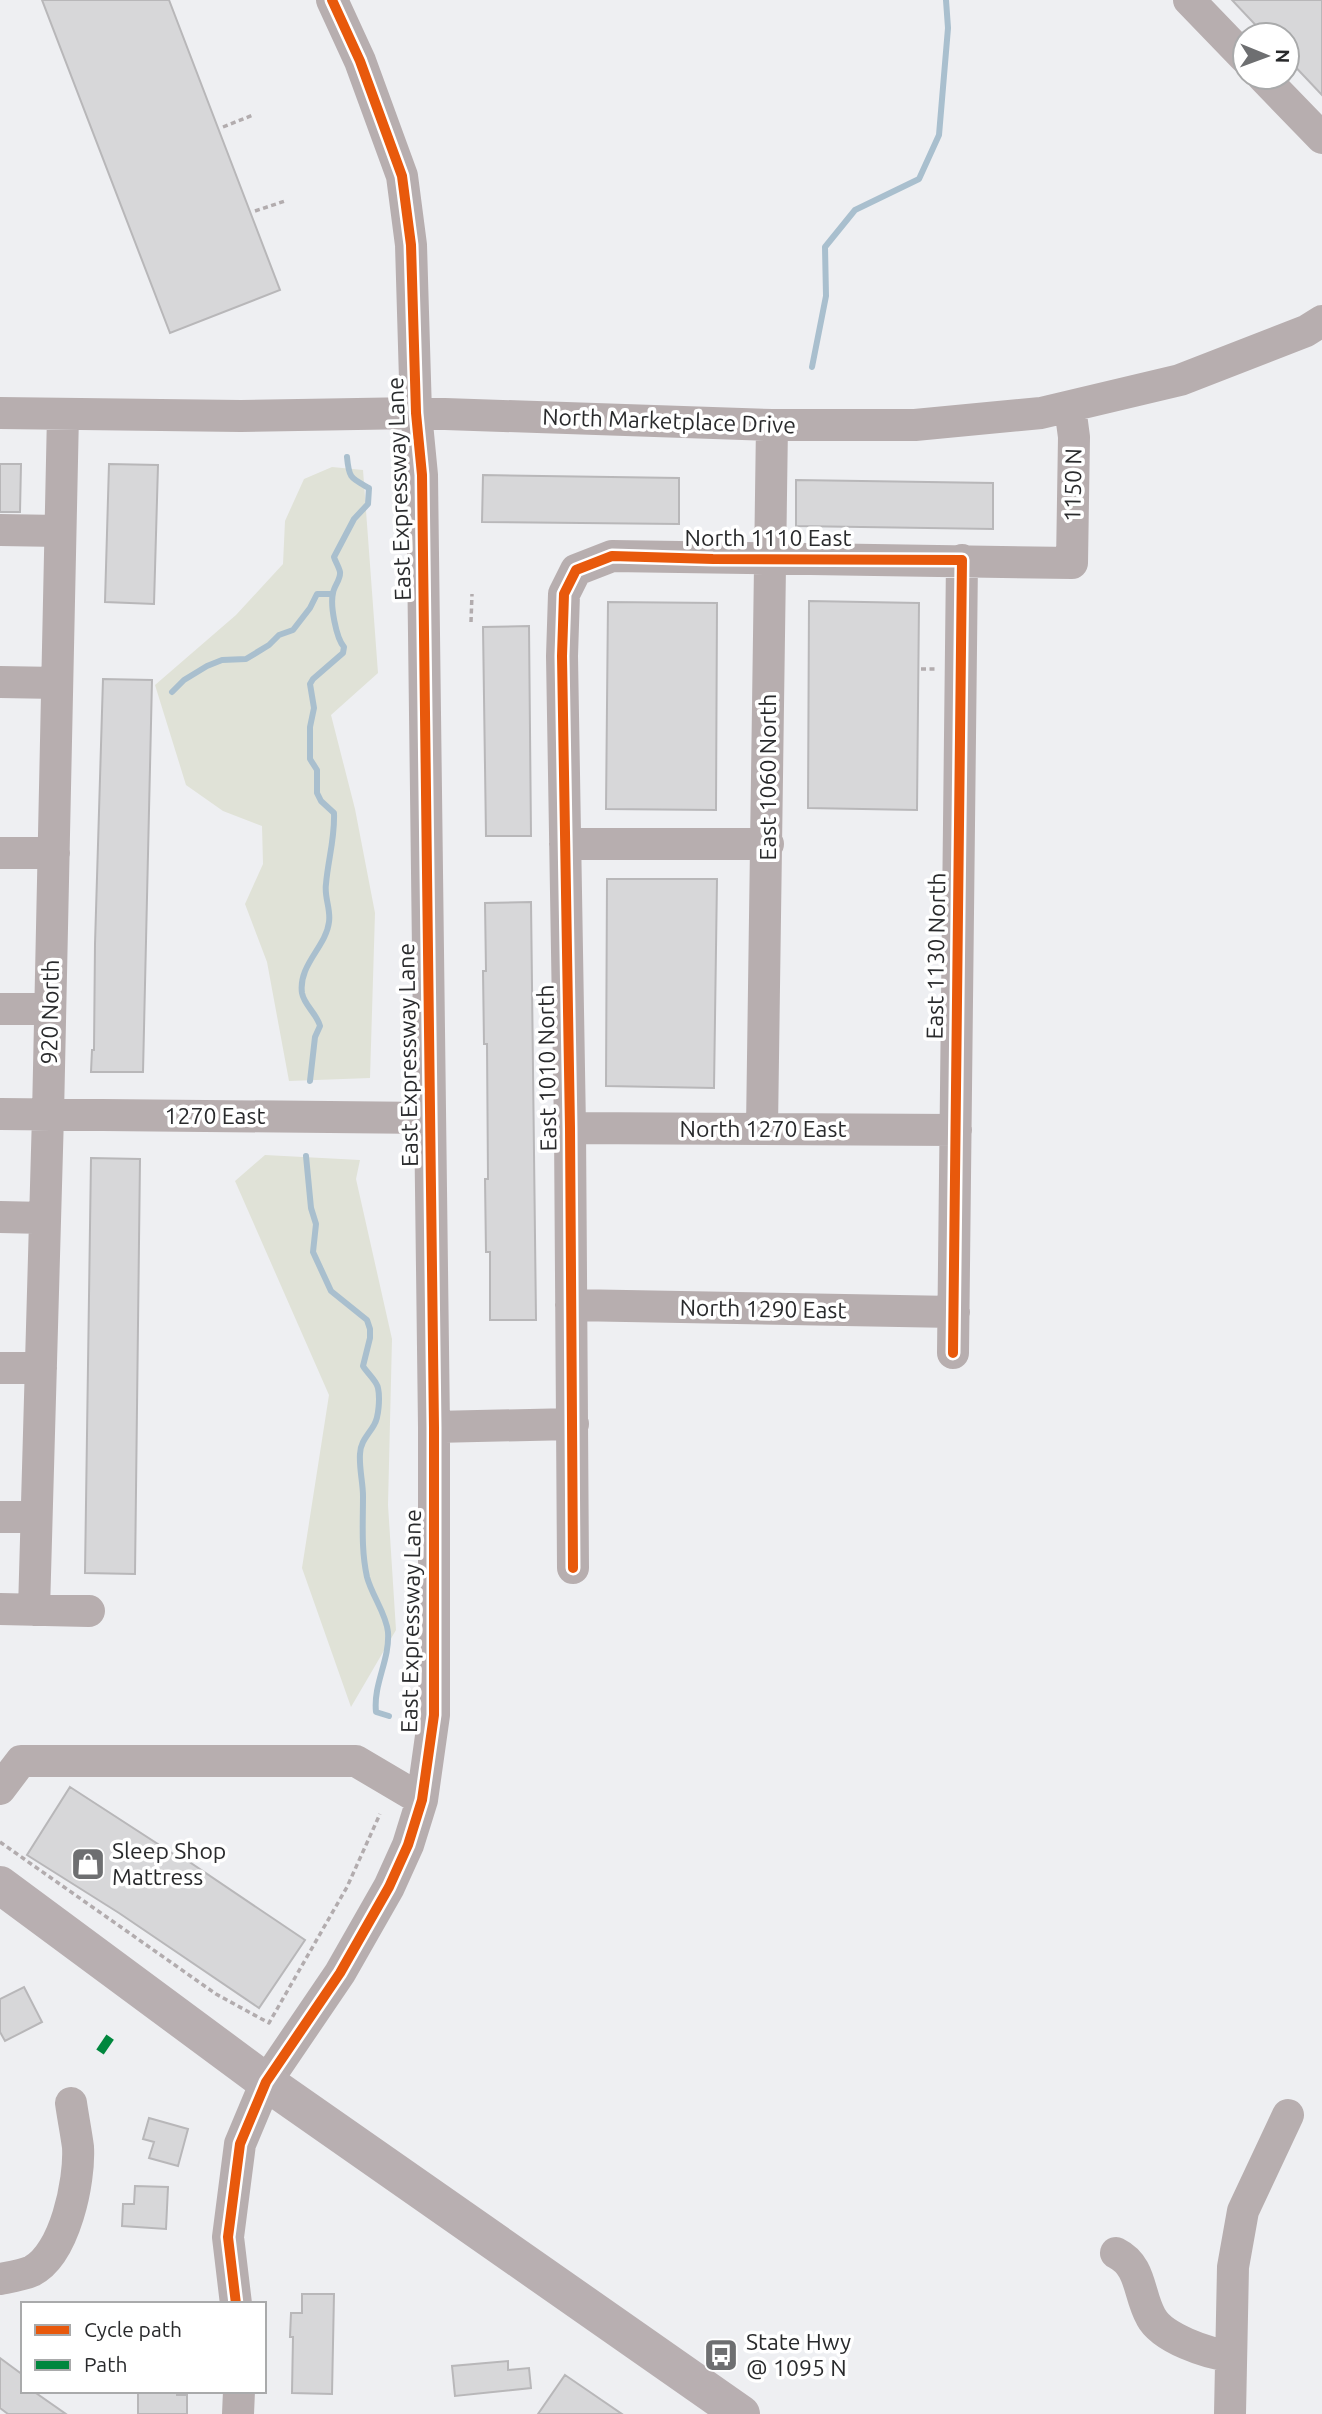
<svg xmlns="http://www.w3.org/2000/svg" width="1322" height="2414" viewBox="0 0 1322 2414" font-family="Ubuntu,sans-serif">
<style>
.green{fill:#e0e2d7}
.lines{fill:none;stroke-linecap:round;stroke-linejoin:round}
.stream{stroke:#a9bfce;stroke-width:6}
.building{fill:#d7d7d9;stroke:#b8b7b9;stroke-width:2}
.path{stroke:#b2acae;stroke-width:3.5;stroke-dasharray:5 3.5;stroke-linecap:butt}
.minor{stroke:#b7aeaf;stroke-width:32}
.major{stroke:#b8afb1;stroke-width:38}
.quiet{stroke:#00873e;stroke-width:9;stroke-dasharray:18 9;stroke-linecap:butt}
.cycleway-casing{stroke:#fff;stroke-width:15}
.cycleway{stroke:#e8590c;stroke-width:10}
.labels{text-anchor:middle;stroke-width:7;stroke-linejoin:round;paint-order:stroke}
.street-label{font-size:23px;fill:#292a2c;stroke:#fff}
.poi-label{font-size:23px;fill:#292a2c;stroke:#fff;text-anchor:start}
</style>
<rect width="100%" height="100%" fill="#eeeff2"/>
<path class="green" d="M332,467L363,470L378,673L331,715L355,809L375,913L370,1078L289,1081L267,962L245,904L263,864L262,826L223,811L186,785L155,685L236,615L283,564L285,521L304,479Z
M265,1155L360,1160L356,1179L392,1339L388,1505L396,1630L351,1707L302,1568L329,1395L235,1181Z"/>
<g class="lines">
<path class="stream" d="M812,367L826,296L825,247L855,210L919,179L939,135L948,28L946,0
M172,692L184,680L207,666L222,660L246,659L269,645L279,635L293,630L310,608L317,594H332
M310,1081L315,1037L320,1026C317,1014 304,1005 302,993C298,965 326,947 329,922C331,909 324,897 326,884C328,860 335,838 334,813L321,801L317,793V770L310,759V727L314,708L310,684L313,679L343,653L344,647C336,638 330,605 333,593C334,586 341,579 340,572C339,567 335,561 334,557L354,519L368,504L369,488C351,478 349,479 347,457
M306,1156L311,1208L316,1224L313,1252L331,1291L367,1320L370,1329V1338L363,1366C367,1373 377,1381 378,1388C380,1397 379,1417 374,1425C369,1434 360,1442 360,1454C359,1468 363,1483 363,1496C363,1523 361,1550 367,1577C372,1596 386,1613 388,1632C390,1660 373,1684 376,1712L389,1716"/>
</g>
<path class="building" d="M42,0H169L280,290L170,333Z
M1232,0H1322V95L1287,58V35H1265Z
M0,464H21L20,512H0Z
M109,464L158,465L154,604L105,602Z
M483,475L679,478V524L482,522Z
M796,480L993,483V529L796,526Z
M809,601L919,603L917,810L808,808Z
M608,602L717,603L716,810L606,809Z
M529,626L531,836H486L483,627Z
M103,679L152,680L143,1072H91L92,1050H94L95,944Z
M607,879H717L714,1088L606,1086Z
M531,902L536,1320H490V1252H486L485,1179H488L487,1044H484L483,971H486L485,903Z
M91,1158L140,1159L135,1574L85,1573Z
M70,1787L178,1857L179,1855L305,1940L259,2008L119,1913L27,1855Z
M24,1987L42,2022L5,2041L0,2032V1999Z
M149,2118L188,2129L178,2166L149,2158L154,2142L143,2139Z
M135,2186L168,2187L166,2229L122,2226L123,2204H134Z
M302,2294H334L332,2394L292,2393L293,2337H290L291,2313H302Z
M0,2358L23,2375V2391H33L66,2414H8L0,2408Z
M508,2361V2370L529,2368L531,2388L455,2396L452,2366Z
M565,2375L622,2414H538Z
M138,2391H177V2395H187V2414H138Z"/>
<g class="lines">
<path class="path" d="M223,127L253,115
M255,211L285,201
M471,622L472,594
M921,669H936
M0,1842L216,1994L269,2023L347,1887L380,1814"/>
<path class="minor" d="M1189,0L1245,58
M1263,77L1322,138
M0,413L241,416L416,413L772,425H915L1041,413L1180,380L1306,331L1322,321
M0,530L60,531
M0,682L57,683
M565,844H768
M0,853H54
M0,1009H50
M0,1114L430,1118
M570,1128L956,1130
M762,1128L772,425
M0,1217L45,1218
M571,1305L954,1312
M953,1353L962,560
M0,1368H41
M434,1427L573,1424
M0,1517H36
M573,1568L570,1128L562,656L564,594L576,570L612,556L1072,563L1074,437L1070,407
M0,1609L89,1611
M34,1610L48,1115L63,414
M0,1789L21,1761H356L422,1800
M1116,2253C1142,2266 1138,2294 1151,2317C1162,2338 1208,2354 1231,2356
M0,2279C10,2277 23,2275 32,2271C65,2254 80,2181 78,2147C76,2132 73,2117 71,2103
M236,2304L228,2237L240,2144L266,2082L340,1973L389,1887L408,1845L422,1800L434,1715V1427L422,475L416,413L411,245L402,176L360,61L332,0
M238,2414L239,2391
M1230,2414L1233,2267L1243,2211L1288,2115"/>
<path class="major" d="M0,1885L266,2082L741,2414"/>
<path class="quiet" d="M100,2052L113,2033"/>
<g class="cycleway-casing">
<path id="cycleway" d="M573,1568L570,1128L562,656L564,594L576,570L612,556L713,559L962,560L953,1353
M236,2304L228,2237L240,2144L266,2082L340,1973L389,1887L408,1845L422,1800L434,1715V1427L422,475L416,413L411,245L402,176L360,61L332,0"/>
</g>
<use href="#cycleway" class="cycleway"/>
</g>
<defs>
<g id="shop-square" transform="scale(1.75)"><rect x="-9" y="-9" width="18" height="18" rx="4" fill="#6e6f71" stroke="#fff"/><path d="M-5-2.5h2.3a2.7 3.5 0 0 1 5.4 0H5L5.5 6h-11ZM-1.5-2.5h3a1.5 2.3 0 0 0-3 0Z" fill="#fff"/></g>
<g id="bus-square" transform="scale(1.75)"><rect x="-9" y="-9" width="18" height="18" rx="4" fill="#6e6f71" stroke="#fff"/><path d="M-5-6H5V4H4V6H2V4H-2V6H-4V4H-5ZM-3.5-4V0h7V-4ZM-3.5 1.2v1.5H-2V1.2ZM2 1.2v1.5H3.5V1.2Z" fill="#fff"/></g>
</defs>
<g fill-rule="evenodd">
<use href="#shop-square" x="88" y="1864"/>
<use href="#bus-square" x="721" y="2355"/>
</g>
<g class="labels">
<g class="street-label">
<text transform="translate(669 421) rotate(2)" y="8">North Marketplace Drive</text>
<text transform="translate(1073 485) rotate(-89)" y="8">1150 N</text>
<text transform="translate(399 489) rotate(-92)" y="8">East Expressway Lane</text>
<text x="768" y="546">North 1110 East</text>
<text transform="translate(768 777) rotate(-90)" y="8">East 1060 North</text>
<text transform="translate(936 956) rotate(-89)" y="8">East 1130 North</text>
<text transform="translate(50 1012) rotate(-89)" y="8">920 North</text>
<text transform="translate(408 1055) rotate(-91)" y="8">East Expressway Lane</text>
<text transform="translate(547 1068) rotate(-91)" y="8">East 1010 North</text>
<text x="215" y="1124">1270 East</text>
<text x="763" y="1137">North 1270 East</text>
<text transform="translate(763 1309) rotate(1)" y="8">North 1290 East</text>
<text transform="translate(411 1621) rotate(-89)" y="8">East Expressway Lane</text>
</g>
<g class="poi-label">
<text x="112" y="1859">Sleep Shop<tspan x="112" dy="26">Mattress</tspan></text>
<text x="746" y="2350">State Hwy<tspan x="746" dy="26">@ 1095 N</tspan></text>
</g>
</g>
<rect x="21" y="2302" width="245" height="91" fill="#ffffff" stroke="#a9aaab" stroke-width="2"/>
<rect x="35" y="2325" width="35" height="10" fill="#e8590c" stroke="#a9aaab" stroke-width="2"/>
<text x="84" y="2337" font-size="21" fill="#292a2c">Cycle path</text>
<rect x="35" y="2360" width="35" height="10" fill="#00873e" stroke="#a9aaab" stroke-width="2"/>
<text x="84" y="2372" font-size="21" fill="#292a2c">Path</text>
<g transform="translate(1266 56) rotate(91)"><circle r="33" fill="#ffffff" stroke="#a9aaab" stroke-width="2"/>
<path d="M0-5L12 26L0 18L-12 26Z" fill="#6e6f71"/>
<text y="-10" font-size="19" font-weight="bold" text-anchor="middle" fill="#292a2c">N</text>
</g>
</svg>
